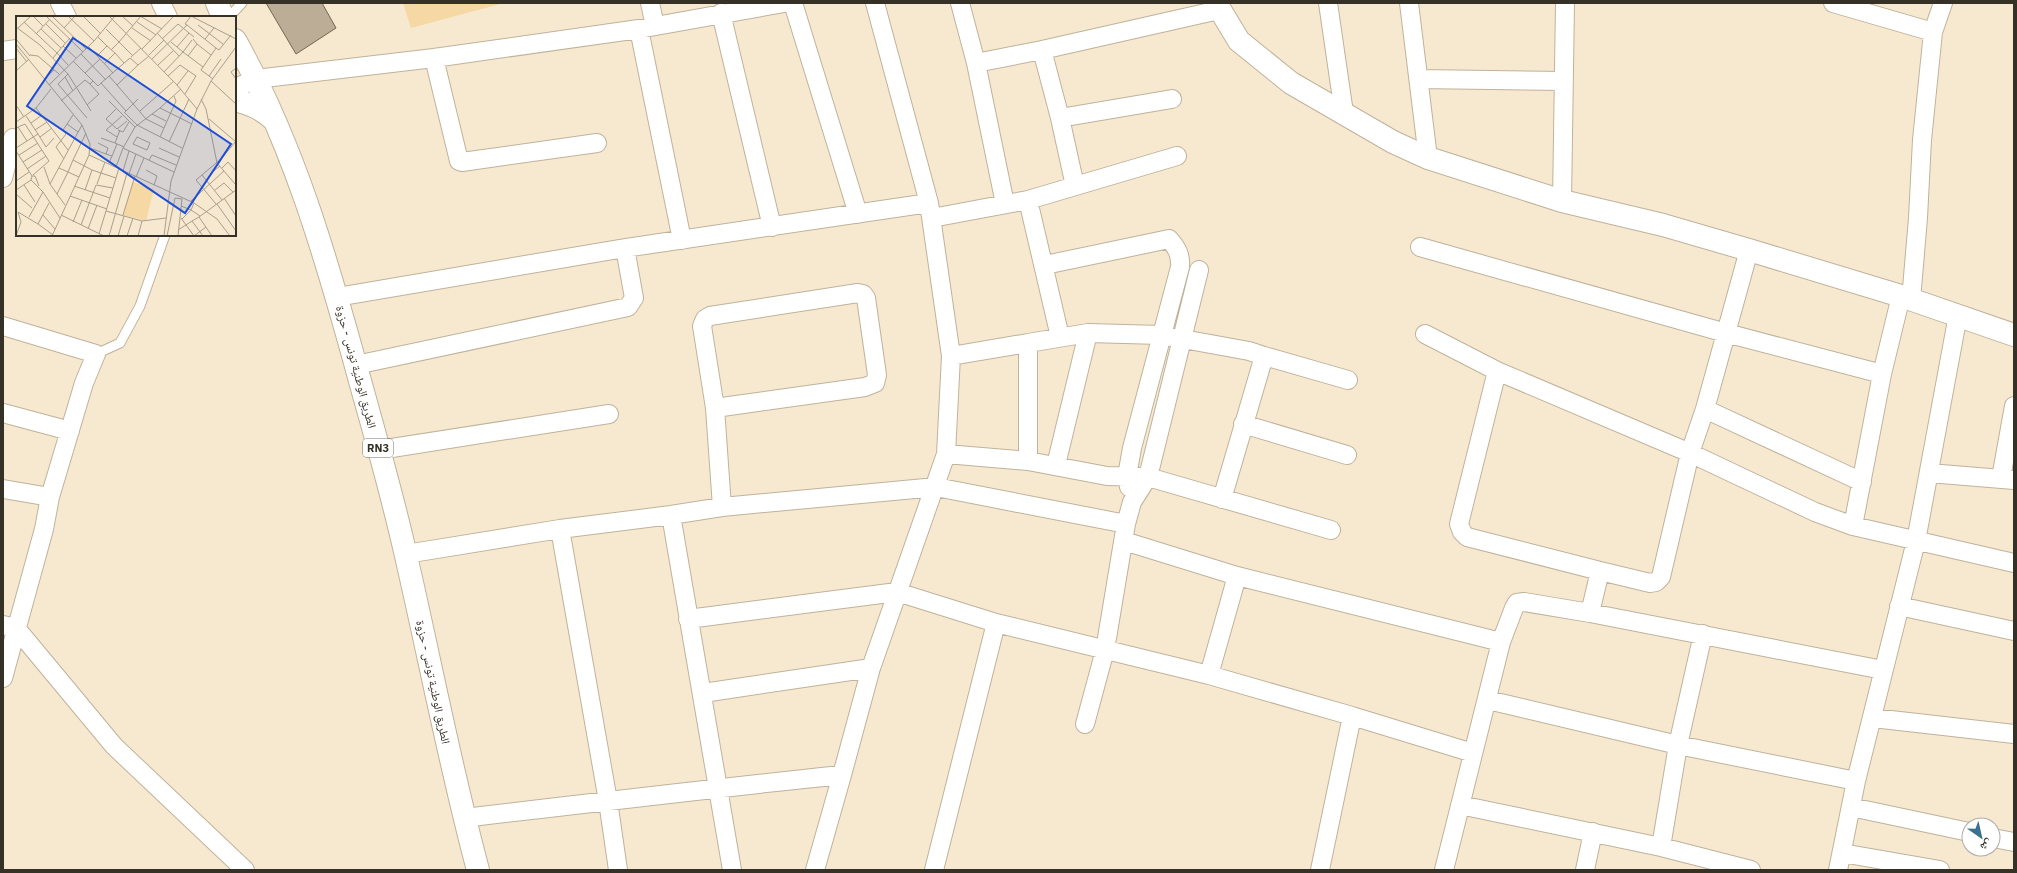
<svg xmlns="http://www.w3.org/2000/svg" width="2017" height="873" viewBox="0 0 2017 873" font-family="'IBM Plex Sans','Noto Naskh Arabic',sans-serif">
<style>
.green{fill:#f6d8a4}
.building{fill:#bbad96;stroke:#736751}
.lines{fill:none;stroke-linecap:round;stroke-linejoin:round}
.lane-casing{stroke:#c0b29b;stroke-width:11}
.street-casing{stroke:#c0b29b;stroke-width:20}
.secondary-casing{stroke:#c0b29b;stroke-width:24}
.primary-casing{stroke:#c0b29b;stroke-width:24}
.lane{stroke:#fff;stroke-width:9}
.street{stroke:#fff;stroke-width:18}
.secondary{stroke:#fff;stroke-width:22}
.primary{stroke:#fff;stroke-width:22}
.labels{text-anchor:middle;stroke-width:3.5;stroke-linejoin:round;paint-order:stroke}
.shield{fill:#fff;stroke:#726f68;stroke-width:1}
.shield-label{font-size:11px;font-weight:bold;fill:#363127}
.street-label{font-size:12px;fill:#363127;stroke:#fff}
.inset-road{fill:none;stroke:#aa9f8c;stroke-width:1}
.view{fill:#1d4ed8;fill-opacity:0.15;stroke:#1d4ed8;stroke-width:2}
.inset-edge{fill:none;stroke:#363127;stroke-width:2}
</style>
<rect width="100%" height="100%" fill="#f7e9d0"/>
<path class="green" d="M403,3H504L411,28Z"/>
<path class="building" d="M266,3H322L336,28L296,54Z"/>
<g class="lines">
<g class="lane-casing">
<path id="lane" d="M229,17L242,3
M96,354L120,343L140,306L165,235"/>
</g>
<g class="street-casing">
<path id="street" d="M60,3L67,17
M161,3L168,17
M650,3L655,26
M793,3L858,214
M875,3L929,203L951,356L946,454
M960,3L976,63L1042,50L1060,118L1172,99
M1328,3L1344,113
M1409,3L1428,158
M1833,3L1933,32
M721,13L772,227
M639,29L682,240
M1042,50L1219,10
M3,51L17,49
M434,58L459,161L462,162L597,143
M976,63L1005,204
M1419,79L1564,81
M235,88L256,79L434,58L639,29L784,3
M1060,118L1075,186
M3,178L13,138
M1028,200L1177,156
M1562,201L1565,3
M932,218L1028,200L1060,337
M1420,247L1726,333L1882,374L1853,526
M1045,265L1169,239C1177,248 1181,255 1180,267L1132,448L1127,476L1129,487
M858,293L863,294L866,298L877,375L875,383L865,387L715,408L702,326L705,319L710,316Z
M337,297L625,248L929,203
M1911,300L1918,218L1922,140L1933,32L1943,3
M3,326L96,354L84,383L50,497L44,529L3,678
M1425,334L1497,371L1690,453L1815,512L1853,526L2014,563
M951,356L1028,343
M1264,356L1348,380
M356,365L628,307L634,298L625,248
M1497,371L1459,524L1462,532L1467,537L1600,571L1590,613L1524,602L1517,603L1514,608L1501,642
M1882,374L1901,296
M715,408L722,507
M1705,409L1862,482
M3,413L70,431
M1243,424L1347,455
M379,450L609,414
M1028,461V343L1088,333
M1056,465L1088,333L1161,335L1249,351L1264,356L1222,499
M1929,473L2014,480
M2001,478L2014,406
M3,489L50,497
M671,515L732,870
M560,529L608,801L618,870
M1124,541L1237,576L1501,642L1444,870
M406,554L560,529L671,515L722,507L936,487L1126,524
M1600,571L1650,583L1656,582L1661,577L1690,453L1705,409L1749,250
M1899,606L2014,631
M1590,613L1883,670
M688,619L897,592L996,623L1209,675L1352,716L1320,870
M3,625L16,628L114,746L245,870
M1209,675L1237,576
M703,693L871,668
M1488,700L1678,745L1856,781
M1352,716L1473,753
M1873,718L2014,734
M1085,724L1105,650L1126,524L1132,502L1148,477L1199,270
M1460,805L1661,847L1751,870
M1851,807L1969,832
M464,818C590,803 716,788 842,775L871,668L946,454L1028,461L1107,476L1148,477L1331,530
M1993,838L2014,842
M1661,847L1678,745L1703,634
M1842,853L1940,870
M815,870L842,775
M934,870L996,623
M1585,870L1593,832
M1838,870L1856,781L1916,541L1958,315"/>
</g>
<g class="secondary-casing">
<path id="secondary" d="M1216,3L1239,41L1291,83L1393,142L1428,158L1562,201L1663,225L1749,250L1901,296L2014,335"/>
</g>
<g class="primary-casing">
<path id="primary" d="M217,3L223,17
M235,40C293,143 326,257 357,370C374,432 392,493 406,556C430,660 450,766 478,870
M235,100C251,104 262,109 274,120"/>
</g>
<use href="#lane" class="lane"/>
<use href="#street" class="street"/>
<use href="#secondary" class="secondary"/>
<use href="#primary" class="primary"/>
</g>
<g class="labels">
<rect class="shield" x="363" y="439" width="30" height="18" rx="3"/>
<g class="shield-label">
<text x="378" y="452">RN3</text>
</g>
<g class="street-label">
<text transform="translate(356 367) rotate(75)" y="4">الطريق الوطنية تونس - حزوة</text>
<text transform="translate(433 682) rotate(78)" y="4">الطريق الوطنية تونس - حزوة</text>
</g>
</g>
<g transform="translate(16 16)">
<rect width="220" height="220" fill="#f7e9d0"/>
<path d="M117,166L138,173L130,205L107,199Z" fill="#f6d8a4"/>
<path class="inset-road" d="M17,0L27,10M30,0L67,36M52,0L78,25M67,0L85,18M93,0L161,69L181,93M106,0L117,10M124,0L146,13M175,0L220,23M37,1L70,33M8,6L41,37L54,22M121,6L140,19M30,8L49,27M171,9L169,8L175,0M182,9L207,28M0,11L24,29L52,58L75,95M2,12L15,0M48,12L59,0M116,12L135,25M25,13L45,32M90,13L103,26L95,34M141,17L163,40M20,18L34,3M82,21L91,30M0,23L14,40M146,23L162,8L178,21M189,23L198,12M176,24L167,36L187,51M0,28L66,109L74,128L73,139L36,220M181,28L195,39M47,30L60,42M73,31L97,57M161,31L173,17M0,32L11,46M126,33L158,0M99,37L108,47M65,38L90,64M14,39L22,40L43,58M133,39L148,24M81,40L91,30L99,37L88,48M117,40L103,26L125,0M172,40L181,28L177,23M115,41L125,32M37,42L41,37L52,49M136,43L171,9L200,32M57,45L77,65M122,49L133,40M142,49L157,35M220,52L215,56L220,63M0,55L13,43M148,56L167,36L155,26M69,57L84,43M52,58L42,68L71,102M93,60L101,69M152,60L164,49L180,60L169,78M193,60L205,43M49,61L57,75M28,63L38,54M197,63L185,54L200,32L203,34L215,19M195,65L220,88M33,69L78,25L99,0M161,69L172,55M185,83L190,93L201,147L220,169M45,85L69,64L74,68M93,85L119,111L144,92L176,108M0,89L8,101M71,89L83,78L74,68L77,65L82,70L85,67M20,92L52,134M144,92L165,73M100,93L90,103L101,113L111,105M110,95L85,67L114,42L122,49L101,69L130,103L148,112M124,95L158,65M108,96L121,109L166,132M109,96L122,83M136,98L150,105M10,100L22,118M193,103L220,126M0,106L20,92L35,73M15,107L26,99M51,108L62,116M2,111L9,108L33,145L17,159M0,113L2,111L11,125M19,114L31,106M102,114L107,116L113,106M104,114L99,127L108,131M70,117L57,144L76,154M24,121L36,112M101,121L90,114L106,100M121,121L134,127L131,134L117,128ZM144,121L160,85L158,80M85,122L99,127M153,126L173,83M82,127L92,132L90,138L96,140L93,147M0,132L22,118L30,131L38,122M74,132L90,138M107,132L158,156M143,132L163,141M0,135L16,160L15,164L27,176L13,201M3,139L22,127M73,139L178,187L201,203L214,220M96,140L101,128M48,143L40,131L50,118L47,114L57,99M57,144L52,156L63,161M133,144L136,139L160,149M7,146L26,134M28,151L34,168L66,109M100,151L107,132L119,111M43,152L52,156L41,178L49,189M206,152L212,146L220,155M11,153L30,140M130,154L141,160L138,169M107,155L113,135M113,158L120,138M194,158L204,150M186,159L206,184M16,160H19L23,170M120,161L128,142M0,165L13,156M34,168L41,178M81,168L89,146M8,169L19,186M58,170L94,182M0,174L15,164M69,174L76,154L100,162M199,174L208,167L217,176M27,176L44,202M0,178L16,192M54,180L91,193M208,182L220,200M175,185L208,155M33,187L22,208L37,219M178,187L175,194L184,200M200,188L180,164L206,142L220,125M201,188L220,215M165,190L175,194L166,203M90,195L126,205L122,220M27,199L39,213M45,199L88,220M107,199L119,160M183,201L220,174M165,202L178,220M126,205L150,202M57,206L66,184M65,209L80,169L97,172M72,213L81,189M162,214L176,205M83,218L103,152M0,220L5,206L2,196L22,208M93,220L111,157M102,220L108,200M111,220L117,202M148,220L155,165L181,93L195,65L220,31M151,220L159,182L166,183L162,220M178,220L190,211M187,220L176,205L183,201L196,220"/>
<path class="view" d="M57,22L215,128L169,197L11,90Z"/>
<rect width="220" height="220" class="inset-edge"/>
</g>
<rect width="2017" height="873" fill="none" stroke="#363127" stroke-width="8"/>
<g transform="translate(1981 837) rotate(146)"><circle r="19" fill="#ffffff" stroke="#afada9"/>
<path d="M0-3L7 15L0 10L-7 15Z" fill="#3a718c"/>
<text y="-6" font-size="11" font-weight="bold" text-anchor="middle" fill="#363127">ش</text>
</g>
</svg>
